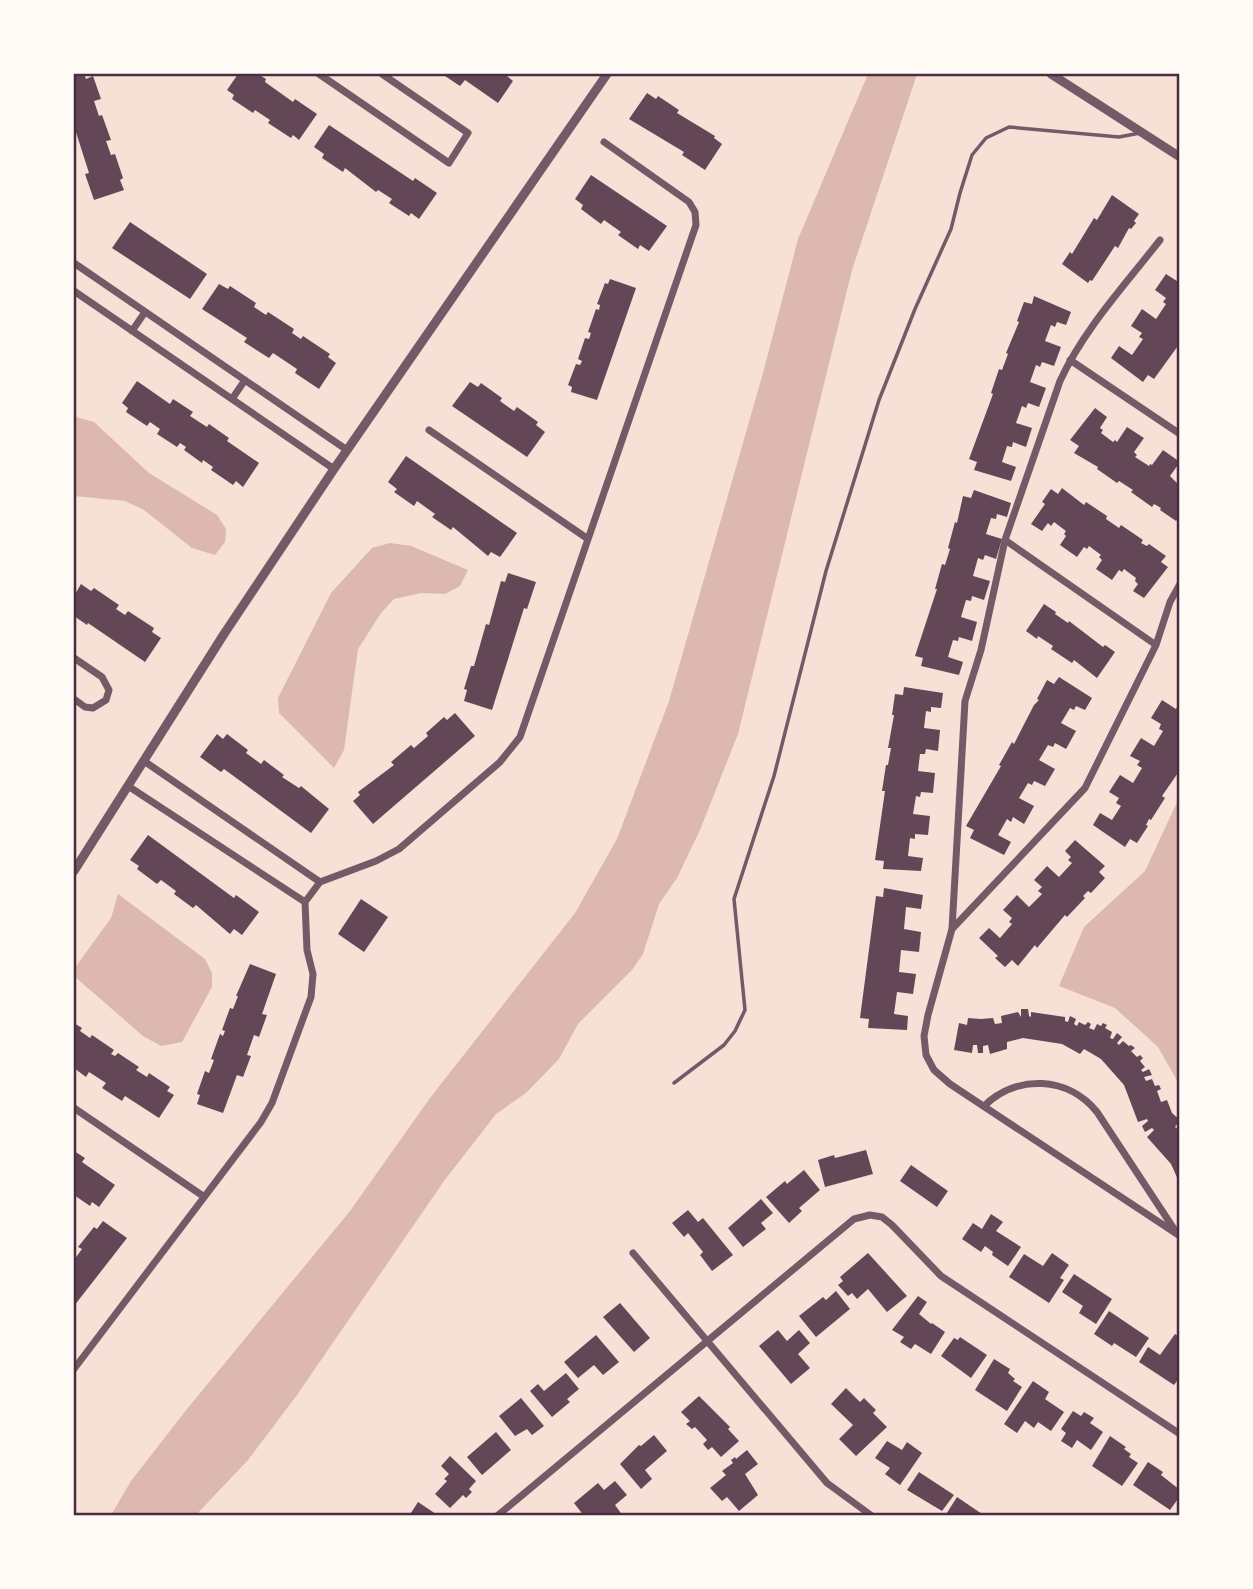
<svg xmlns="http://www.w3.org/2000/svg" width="1253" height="1589" viewBox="0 0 1253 1589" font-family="Inter,sans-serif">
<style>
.water{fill:#dcb8b0}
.building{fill:#644757}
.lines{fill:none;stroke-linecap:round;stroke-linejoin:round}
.service{stroke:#755966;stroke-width:3.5}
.minor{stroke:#755966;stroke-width:7}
.tertiary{stroke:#755966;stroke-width:9}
.neatline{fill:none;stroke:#4a2c40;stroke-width:2.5}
</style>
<rect width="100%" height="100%" fill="#f7e1d7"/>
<path class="water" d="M868,74H917L852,270L738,734L700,830L677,878L659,904L643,954L632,970L578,1024L559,1059L526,1093L496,1114L444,1181L297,1395L248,1460L196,1515H111L131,1481L187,1409L350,1211L430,1098L575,913L617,839L669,701L763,373L798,239Z
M76,417L94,422L149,473L217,515L226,529L225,542L215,555L192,548L144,510L125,501L74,496V418Z
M390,543L411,546L468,570L460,586L445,594L421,593L394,599L381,613L358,649L344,750L334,768L279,713L278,698L331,593L372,548Z
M1179,798V1084L1158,1047L1115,1008L1059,986L1084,927L1145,871Z
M118,894L205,959L212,973V987L182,1042L161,1046L143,1036L74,976V969L111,918Z"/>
<path class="building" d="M74,74H84L86,79L93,76L101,99L94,101L99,116L102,115L111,140L106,141L111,155L115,154L123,178L120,180L124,190L94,200L85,174L89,173L74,126Z
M238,74H258L266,79L265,82L293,102L295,99L317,114L299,140L293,135L291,138L268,123L270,120L255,110L253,113L232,99L234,95L227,90Z
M442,74H509L507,76L513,81L498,103L465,80L460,86Z
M647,93L656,99L658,96L679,110L677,113L715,136L714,138L722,144L705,170L682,155L684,152L629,119Z
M329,125L413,181L415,178L437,193L419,219L411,213L409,216L389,203L392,199L378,190L376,192L345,168L343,172L322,158L324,154L314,147Z
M591,175L667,226L649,251L640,245L638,249L618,235L621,232L604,220L601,224L581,209L583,205L575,199Z
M1112,195L1139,214L1134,221L1136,223L1131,229L1129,228L1118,248L1115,246L1092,281L1090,280L1088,283L1062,264L1070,252L1072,254L1094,218L1097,220Z
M130,222L207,274L190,299L112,248Z
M1166,274L1180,283V343L1154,379L1148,375L1143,382L1111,358L1119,346L1132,355L1143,339L1139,337L1142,333L1131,326L1142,309L1156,319L1166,304L1163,302L1166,298L1155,290Z
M610,279L636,288L597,400L571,392L572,387L568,385L576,364L580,365L582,361L578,359L585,338L589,339L591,333L588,332L596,309L599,310L600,305L597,304L605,283L608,284Z
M219,284L228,289L230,286L256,303L254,307L266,315L268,312L294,329L292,333L301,339L303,336L330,354L328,357L336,363L319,389L295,373L297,369L273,353L269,358L244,342L247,338L202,309Z
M1034,296L1071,312L1066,325L1057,322L1055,327L1051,325L1045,341L1061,347L1054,366L1042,362L1040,367L1036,365L1030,382L1046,388L1039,407L1028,403L1026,408L1022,406L1016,423L1032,428L1026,447L1013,442L1012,447L1007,446L1002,462L1016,467L1011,481L974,470L977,462L969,459L993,394L991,393L999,369L1002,370L1008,354L1006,353L1019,322L1017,321L1024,302L1032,304Z
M137,381L170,404L173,399L193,412L190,416L207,427L209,424L229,438L227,441L259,463L243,487L236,481L233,485L211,470L213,467L203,460L202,463L184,450L186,447L180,443L177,447L157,434L160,429L150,422L147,426L126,412L128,408L122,403Z
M470,382L478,387L481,383L502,398L500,401L514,411L517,407L538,422L536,425L545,432L527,457L452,406Z
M1095,408L1107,417L1100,428L1103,430L1101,433L1113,442L1115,440L1117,442L1127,427L1144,438L1134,452L1137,455L1135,457L1149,466L1150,464L1152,465L1163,450L1180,462L1170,476L1180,486V516L1176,521L1160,510L1161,508L1154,504L1152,507L1131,492L1133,490L1119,481L1117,483L1097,469L1098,467L1074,453L1079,446L1070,440Z
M406,456L517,533L500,557L491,552L488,556L453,527L451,530L432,517L435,514L417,501L414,506L394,492L397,489L388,482Z
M1062,488L1084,505L1086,502L1107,516L1106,519L1119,528L1121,525L1143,540L1141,543L1147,546L1149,544L1166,556L1161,562L1168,567L1144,598L1133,591L1138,584L1135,581L1136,578L1124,569L1122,572L1119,570L1112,580L1096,569L1102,560L1099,557L1101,555L1089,546L1087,549L1084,547L1077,557L1060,545L1066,536L1064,534L1066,531L1054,522L1051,526L1048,523L1042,531L1031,524L1045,504L1042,502L1051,489L1058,494Z
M974,490L1011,503L1007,517L997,514L996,519L991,518L986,534L1002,539L996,559L985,555L983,560L978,558L973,576L990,581L984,600L972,596L971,601L966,600L961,617L977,622L972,641L959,637L958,641L953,640L948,657L963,662L959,675L921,666L923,658L915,656L937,589H935L942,564L945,565L950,549L948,548L955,522L957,523L963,496L971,498Z
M508,573L536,582L527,609L524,608L492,710L464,701L467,690L464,689L471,666H474L486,624L489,625L501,581L505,582Z
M81,584L91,591L94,588L119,605L116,609L125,615L128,611L154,628L152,632L161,638L145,662L88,623L87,625L74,616V596Z
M1044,604L1056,612L1055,614L1068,623L1069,621L1103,647L1105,645L1115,652L1097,678L1074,660L1072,663L1051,649L1053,646L1038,636L1037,639L1026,631Z
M1059,677L1092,698L1085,710L1076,706L1074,710L1070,708L1061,723L1076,731L1066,749L1055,743L1053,747L1048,745L1039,760L1055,769L1045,786L1034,781L1032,785L1028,783L1019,798L1034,806L1024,824L1013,817L1011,822L1007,819L998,835L1011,842L1004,855L970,838L974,830L966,826L1001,766L999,765L1012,742L1014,744L1034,705L1039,700L1037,699L1047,680L1054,684Z
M904,687L943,693L941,708L931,707V712L926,711L924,728L940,730L938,751L926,749L925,754H920L918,771L935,773L933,793L921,792L920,797L916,796L913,814L930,816L928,835L915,834V839L910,838L908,856L923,858L921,871L883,869L884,861L875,860L885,791H882L886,765H888L891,748H888L894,715H892L895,694L903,695Z
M1162,700L1176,709L1180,702V770L1162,796L1165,798L1151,820L1149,819L1146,825L1148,826L1137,843L1130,839L1125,847L1093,825L1100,813L1112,820L1121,806L1116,803L1119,798L1109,792L1120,775L1133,783L1142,768L1137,765L1140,761L1130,756L1141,738L1154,746L1163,731L1159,729L1161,724L1151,718Z
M455,713L475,736L373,824L353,801L360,795L358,792L394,765L391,762L411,745L414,748L428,736L426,733L444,717L447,720Z
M217,734L223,739L227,734L248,750L246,753L261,764L264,760L284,775L282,777L299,788L301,786L329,809L311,833L224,769L221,772L200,757Z
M148,835L234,898L236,895L259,912L242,935L234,929L230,934L196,905L193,908L174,894L176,891L161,880L157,884L137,869L139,866L130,860Z
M1075,840L1105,866L1099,872L1105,878L1091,893L1088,891L1083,896L1085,898L1067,917L1065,915L1037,948L1035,945L1018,966L1012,960L1005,967L995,958L998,956L979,938L989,928L1000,938L1012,924L1009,922L1012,918L1003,910L1017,895L1029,907L1042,894L1038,891L1042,887L1034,880L1047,866L1059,877L1072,863L1068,860L1071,857L1065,851Z
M884,888L923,895L921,909L906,907L904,929L921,932L919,952L901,950L899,972L916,974L913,994L897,992L894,1014L908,1016L907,1030L868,1028L869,1019L860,1018L876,896L883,897Z
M361,899L388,917L364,952L338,934Z
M250,964L276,974L262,1014L267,1015L259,1037L254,1035L247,1055L251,1056L243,1077L237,1075L223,1113L197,1104L200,1095L197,1094L205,1071L209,1073L214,1060L211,1059L220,1034L223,1036L225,1031L222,1030L230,1008L233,1009L238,996H236Z
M1021,1009H1028L1029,1016L1031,1017V1012L1065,1017V1021L1068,1022L1070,1016L1076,1019L1074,1024L1077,1026L1079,1022L1085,1025L1088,1022L1091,1024L1089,1028L1094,1030L1097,1024L1101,1026L1103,1023L1107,1025L1105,1028L1112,1032L1110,1038L1113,1039L1117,1033L1122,1037L1117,1043L1119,1045L1123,1041L1129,1046L1131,1045L1135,1048L1131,1051L1137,1057L1140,1055L1143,1058L1140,1061L1145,1067L1141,1070L1143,1072L1149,1069L1152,1075L1144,1077L1146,1081L1152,1079L1155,1086L1159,1085L1161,1089L1157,1091L1161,1102L1167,1100L1172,1113L1180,1120L1175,1127L1180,1131V1184L1171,1164L1147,1137L1154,1130L1152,1128L1145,1132L1142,1126L1148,1121L1147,1119L1138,1122L1124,1085L1101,1059L1084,1049L1080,1054L1062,1044L1023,1038L1007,1042V1049L990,1054L988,1045L983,1046V1053H978L977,1045H973L972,1053L954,1050L959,1023L967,1025L968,1018L981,1019L993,1018L995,1024L1002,1023L1001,1016L1018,1012L1021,1017Z
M74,1023L82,1028L80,1031L90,1038L92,1035L114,1050L111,1054L115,1056L118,1053L139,1067L136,1070L147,1077L149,1073L170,1087L167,1091L174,1095L159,1118L125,1096L122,1101L102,1088L106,1083L89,1072L86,1077L74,1068Z
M866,1150L873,1174L825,1187L818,1160L834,1155L835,1158Z
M74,1151L85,1158L82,1162L115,1185L99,1207L92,1202L90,1206L74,1195Z
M911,1165L948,1191L937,1207L900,1181Z
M804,1170L820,1190L799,1208L802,1211L789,1223L766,1197L785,1181L787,1184Z
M761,1199L773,1213L761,1223L766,1229L743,1247L728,1228Z
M688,1210L698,1222L703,1218L733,1255L712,1271L700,1255L703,1252L688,1233L684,1237L672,1223Z
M991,1214L1003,1222L996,1231L1021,1247L1008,1266L992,1255L993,1252L985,1246L981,1252L962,1239L973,1223L982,1229Z
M103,1221L127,1238L74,1306V1260L82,1249L78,1247L94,1227L97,1229Z
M868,1253L907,1296L887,1312L868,1289L857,1299L852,1293L848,1296L838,1285L843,1281L840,1277Z
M1052,1253L1069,1265L1060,1278L1064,1280L1049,1303L1009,1277L1024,1254L1043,1266Z
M1074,1274L1112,1299L1096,1324L1079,1313L1083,1306L1062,1292Z
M836,1291L850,1309L816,1337L799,1316L823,1297L826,1300Z
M918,1296L927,1302L919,1314L931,1324L932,1323L945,1332L931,1354L915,1344L911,1349L900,1342L904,1337L892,1330Z
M620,1303L650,1338L634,1352L603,1317Z
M1109,1311L1149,1338L1136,1357L1114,1343L1112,1346L1094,1334Z
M778,1330L787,1341L799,1330L810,1343L798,1354L810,1368L791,1384L759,1346Z
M1175,1334L1180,1337V1377L1174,1385L1139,1362L1148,1347L1160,1355Z
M596,1335L619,1362L603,1375L594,1365L578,1378L564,1362Z
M960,1337L987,1355L971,1378L941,1356L954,1338L958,1340Z
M994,1359L1010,1369L1008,1373L1015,1379L1013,1381L1022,1387L1007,1411L975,1390Z
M566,1373L579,1389L567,1399L570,1402L552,1417L530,1391L538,1384L544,1391Z
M1033,1381L1049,1392L1045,1399L1064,1412L1051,1431L1038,1422L1034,1428L1025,1421L1017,1433L1004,1424Z
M846,1388L860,1402L864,1398L876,1410L873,1413L887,1427L856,1456L839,1439L853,1425L831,1404Z
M699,1396L730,1427L728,1429L739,1441L721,1457L712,1447L708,1450L703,1444L707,1440L695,1427L692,1429L686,1424L690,1421L681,1412Z
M521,1398L544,1426L532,1435L527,1429L515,1436L499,1416Z
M1073,1411L1081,1416L1084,1412L1094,1418L1090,1423L1103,1432L1091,1450L1077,1440L1072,1448L1061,1441L1066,1433L1061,1429Z
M496,1432L511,1450L482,1475L467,1457Z
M654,1435L667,1451L645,1470L652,1479L641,1489L620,1464L639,1445L641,1446Z
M1110,1436L1126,1447L1124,1449L1131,1454L1129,1457L1138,1463L1122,1486L1092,1466Z
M887,1441L902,1450L907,1442L922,1453L900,1485L885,1474L890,1468L875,1458Z
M747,1450L758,1464L745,1474L758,1495L739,1511L727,1497L722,1501L710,1488L726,1475L722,1471L733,1463L731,1460L735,1457L736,1459Z
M450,1456L476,1481L469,1489L472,1492L466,1498L463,1495L450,1508L435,1494L447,1481L444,1479L449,1474L441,1466Z
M1148,1462L1163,1472L1161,1475L1180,1490V1496L1170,1510L1133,1485Z
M919,1472L954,1495L942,1511L907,1490Z
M615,1481L627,1495L615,1505L623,1516H584L574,1503L598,1483L604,1490Z
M957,1497L985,1516H945Z
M418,1502L439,1516H409Z"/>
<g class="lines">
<path class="service" d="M674,1083L724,1045L735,1031L745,1010L734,899L774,776L826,571L879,400L915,309L951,229L960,193L972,155L986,138L1009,127L1119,137L1140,133"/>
<path class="minor" d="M319,74L449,163L468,133L382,74
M1160,240C1125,285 1084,329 1060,381L1005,540L981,650L965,701L952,929L928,1015L924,1036L926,1055L934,1070L950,1084L1180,1236
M74,263L347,450
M74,291L334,469
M132,331L145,312
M1070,360L1180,434
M232,399L245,380
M429,430L588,539
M1005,540L1156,645
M74,658L102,677L109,690L106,700L93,708L85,707L74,699
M144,761L320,882
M128,786L305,902
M952,929L1085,788L1156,645L1170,602L1180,584
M984,1106C1017,1074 1068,1076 1097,1112L1176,1232
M74,1108L203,1196
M633,1253L827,1483L872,1516
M74,1369L261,1122L272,1103L311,997L313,974L307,950L305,902L320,882L376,861L399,849L500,762L520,737L696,225L695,212L689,202L604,142
M497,1516L854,1219L870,1215L882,1217L892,1225L941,1276L1180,1434"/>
<path class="tertiary" d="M1051,74L1180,157
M74,871L224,634L334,469L607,74"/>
</g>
<rect width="1253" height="1589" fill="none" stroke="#fffaf5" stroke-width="150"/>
<rect x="75" y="75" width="1103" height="1439" class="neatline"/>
</svg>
